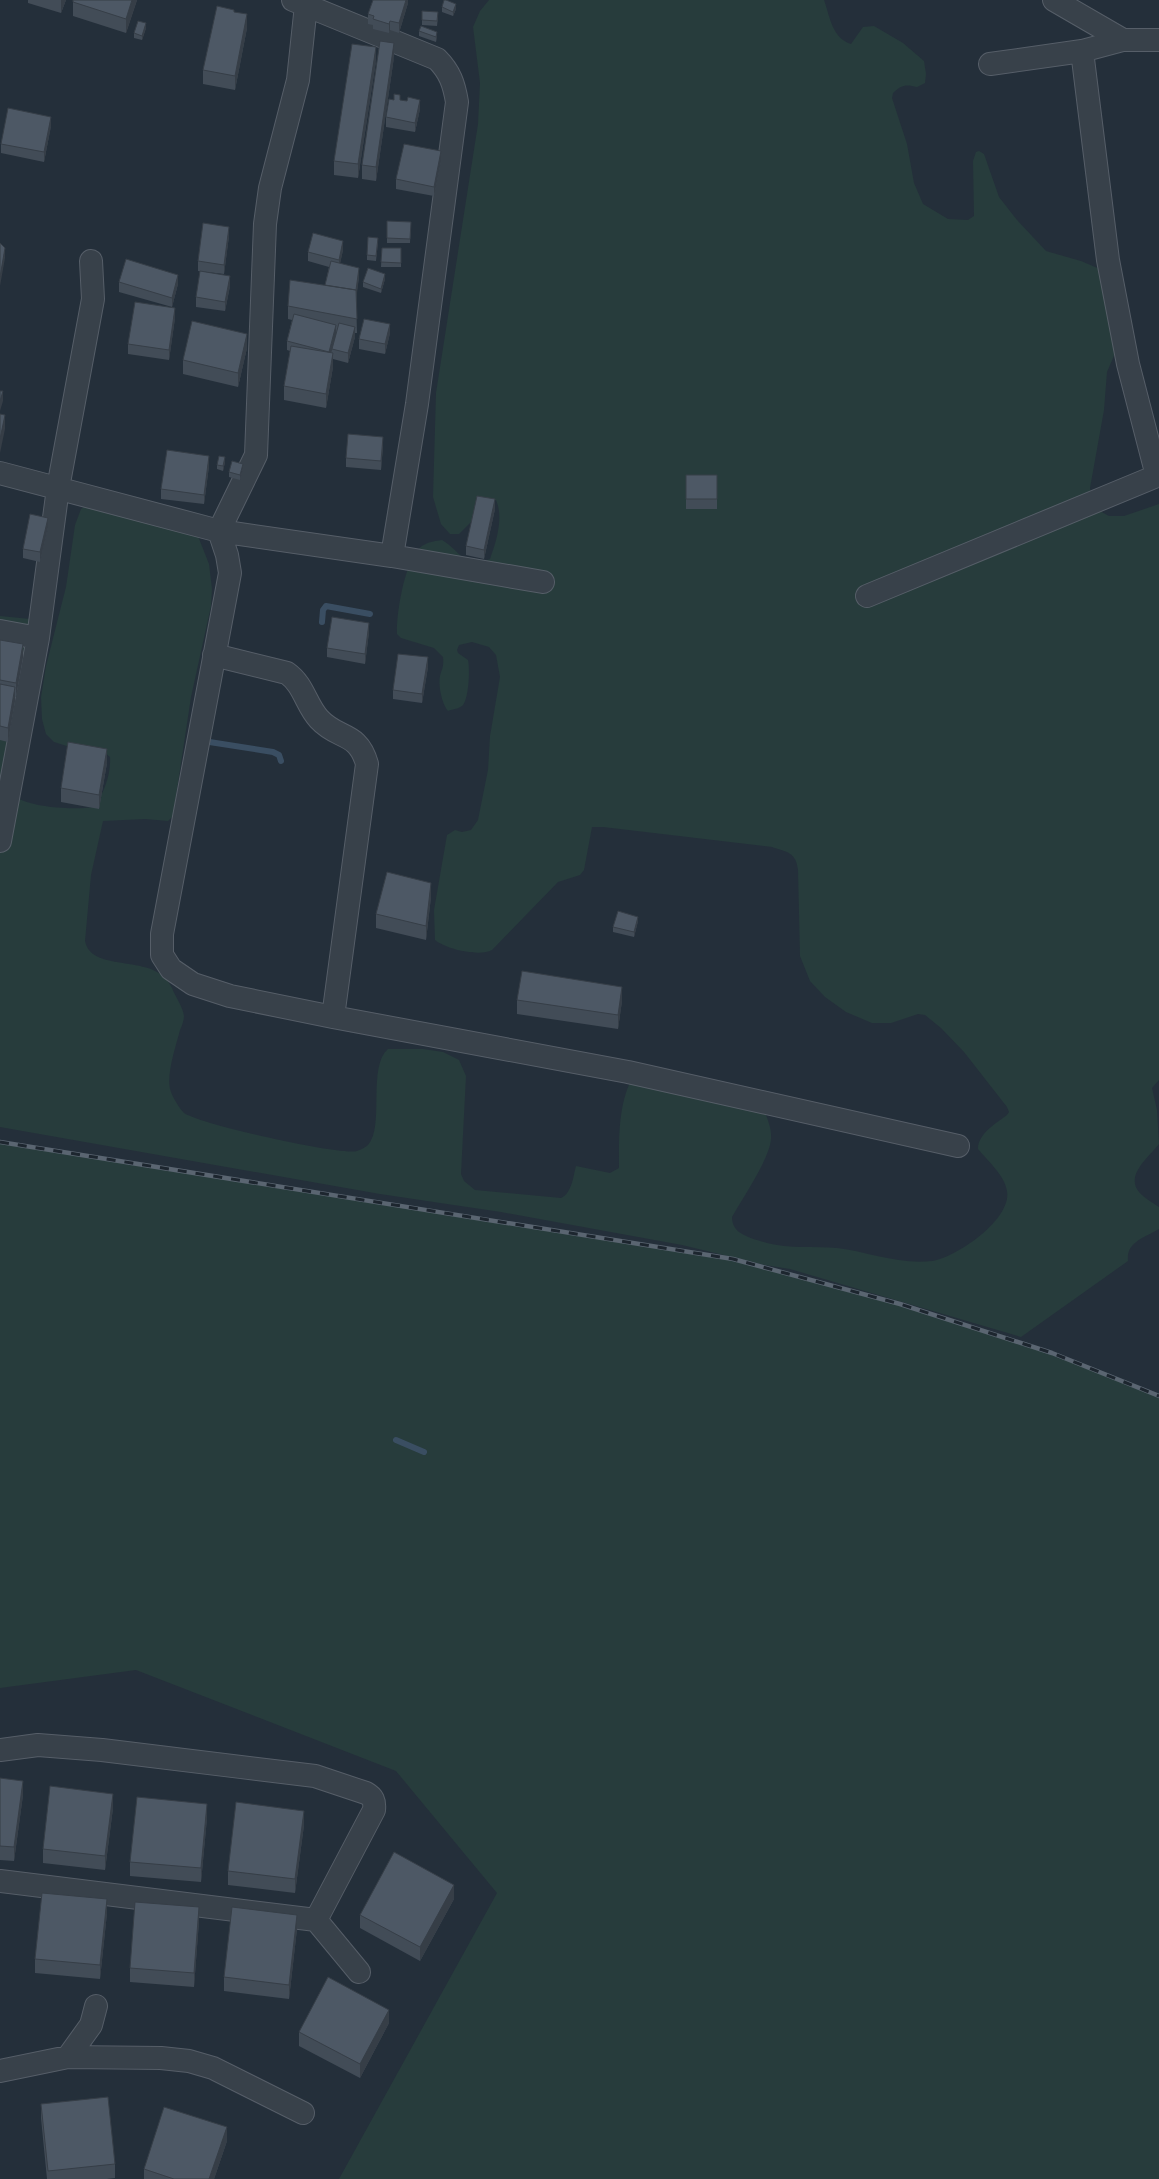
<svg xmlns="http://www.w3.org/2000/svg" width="1159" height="2179" viewBox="0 0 1159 2179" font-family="Overpass,sans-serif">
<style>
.green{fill:#273c3c}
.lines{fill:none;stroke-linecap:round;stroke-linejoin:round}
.stream{stroke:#3a4e62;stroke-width:6}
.minor-casing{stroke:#565e68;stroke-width:24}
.minor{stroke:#38414a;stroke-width:22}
.rail-casing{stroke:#5a6571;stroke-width:4.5}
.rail{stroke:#1d262f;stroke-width:3;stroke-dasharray:9;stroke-linecap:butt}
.wall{fill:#424c57}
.shaded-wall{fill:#363e47}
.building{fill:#4d5865;stroke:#363e47}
</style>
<rect width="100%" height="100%" fill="#242f3a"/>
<path class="green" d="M489,0H824C830,17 832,38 851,44L863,27L874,26L903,43L924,61L926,74L925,83L917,87C906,84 901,85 893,93L892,98L907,144L914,183L923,204L948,219L968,220L974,216L973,161L976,152L979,151L984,154L999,197L1017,220L1046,251L1081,261L1102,270L1116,351L1107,372L1104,410L1090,488L1091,501L1096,509L1109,516H1124L1159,504V1080L1152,1088L1157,1110L1159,1144C1149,1157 1125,1175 1139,1192C1144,1198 1153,1203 1159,1207V1229C1144,1238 1126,1242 1128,1261L1021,1337L790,1269L765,1265L682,1245L501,1212L380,1194L0,1127V616L30,619L14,796C32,808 73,810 94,807C104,793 111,775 110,757L103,751L73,748L54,742L46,734L42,719L41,697L46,666L66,587L75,525L81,509L89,503L196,531L209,564L212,589L211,606L191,697L173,816L168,821L145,819L103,821L91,875L85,941C92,975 156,951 172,988C175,996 183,1007 184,1016C184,1020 182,1026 180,1030C176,1046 165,1077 171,1092C173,1098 180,1109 184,1113C199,1124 341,1156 357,1151C360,1150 366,1147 368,1145C385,1126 367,1067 388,1049H423L443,1052L459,1060L466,1076L461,1174L464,1181L475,1190L561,1198C572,1193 573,1177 576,1166L610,1173L619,1168C619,1137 618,1102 634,1075L764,1109C767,1119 772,1128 771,1139C770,1158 742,1199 732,1217C732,1223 734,1228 739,1232C745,1237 760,1241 767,1243C789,1249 814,1246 837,1248C869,1252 900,1265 932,1261C957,1257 1012,1219 1007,1191C1005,1176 988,1161 978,1149C978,1134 995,1124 1007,1115L1009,1112L1007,1107L964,1052L941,1028L925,1015L918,1014L891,1023H872L846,1012L825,997L810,981L800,956L798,870C796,852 787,852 772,847L603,827H592L584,870L580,875L558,882L492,950C479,957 446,949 435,940L434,910L447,835L455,830L462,832L471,830L478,820L488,770L490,736L500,677L496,655L489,647L472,642L459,645L457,650L458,653L468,660C470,669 469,697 463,705C459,709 453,709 448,711C442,704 438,686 440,676C442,668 444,667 443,657L434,648L401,638L397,634C396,614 405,558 422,546C428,542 435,541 442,540C461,551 464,570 490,559C496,542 504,518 496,500C481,499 478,512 471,522C467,526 463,530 459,534H450L441,524L433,497L436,393L478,124L480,83L473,27L480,11Z
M0,1142L733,1259L900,1304L1052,1353L1159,1396V2179H339L497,1893L396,1771L136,1670L0,1688Z"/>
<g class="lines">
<path class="stream" d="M322,622L323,610L326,606L370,614
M203,741L273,752L279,755L281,761
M396,1440L424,1452"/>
<g class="minor-casing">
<path id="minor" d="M293,0L437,59C450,72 454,84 457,102L417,404L392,556
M1054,0L1123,40
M306,5L298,80L270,188L265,224L256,455L219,531L227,555L230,573L162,934V955L171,969L193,984L230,996L333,1017L628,1072L958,1146
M1082,51L1108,260L1128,364L1157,476
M990,64L1082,51L1123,40H1159
M0,473L219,531L392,556L543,582
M867,596L1159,475
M0,631L38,638L58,488L93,299L91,261
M214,655L287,673C304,685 306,705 319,719C338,740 358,731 367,764L333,1017
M0,841L38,638
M0,1750L38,1745L102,1750L315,1776L366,1793C373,1797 375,1801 374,1810L316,1920
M0,1881L316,1920L359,1972
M68,2057L91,2025L96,2006
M0,2071L68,2057L161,2058L189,2061L213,2068L303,2113"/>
</g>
<use href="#minor" class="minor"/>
<g class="rail-casing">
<path id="rail" d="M0,1142L733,1259L900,1304L1052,1353L1159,1396"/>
</g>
<use href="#rail" class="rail"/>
</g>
<path class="wall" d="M28,0H66L61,13L28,3Z
M73,0H137L126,33L73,16Z
M408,0V3L399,33L390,30L389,33L373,29V25L368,24V14Z
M442,7L456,9L453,16L442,12Z
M422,11L438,17L437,26L422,25Z
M234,12L247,28L235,90L203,84V70Z
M146,28L142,40L134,38V33Z
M419,31L437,36L436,42L419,36Z
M394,57L376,181L362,179V165Z
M376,61L358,178L334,175V161Z
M400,100L420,109L415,132L386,127V117Z
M51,126L44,162L1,153V144Z
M441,161L434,196L396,189V179Z
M387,221L411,222L410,243H387Z
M229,236L224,274L198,271V261Z
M378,242L376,261L367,260V255Z
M382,248H401V267H381Z
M343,250L340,263L359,277L356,297L357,333H355V337L348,363L333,359V367L326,408L284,400V386L290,351L287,350V341L292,320L288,319V306L325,285L329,267L308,261V252Z
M385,279L381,293L363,287V282Z
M119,282L178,284L172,307L119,292Z
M230,286L225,311L196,307V297Z
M175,318L169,360L128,354V344Z
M390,333L385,354L359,349V339Z
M247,348L238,387L183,374V360Z
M383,446L381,470L346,467V458Z
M225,462L223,471L217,469V465Z
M209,466L204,504L161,499V489Z
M243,468L240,480L229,477V472Z
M686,475H717V509H686Z
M495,509L484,559L466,555V546Z
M48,527L40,562L23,558V549Z
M369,632L365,664L327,657V648Z
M0,640L23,657L16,697H15V701L8,742L0,740Z
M428,667L422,703L393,699V690Z
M107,763L99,809L61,802V788Z
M431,897L426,940L376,928V914Z
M638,921L634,937L613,932V927Z
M517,1000L622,1001L618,1029L517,1014Z
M0,1778L23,1795L14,1861L0,1860Z
M113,1808L105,1870L43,1863V1849Z
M207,1818L201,1882L130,1876V1862Z
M304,1825L295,1893L228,1885V1871Z
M454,1899L420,1961L360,1928V1915Z
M107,1913L100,1979L35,1973V1959Z
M199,1921L194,1987L130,1982V1968Z
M297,1929L289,1999L224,1991V1977Z
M389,2023L360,2078L299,2046V2032Z
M41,2104L115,2164V2178L107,2179H47L41,2118Z
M227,2141L214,2179H144V2169Z"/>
<path class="shaded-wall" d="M61,0H66L61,13Z
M132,0H137L126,33V19Z
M406,0H408V3L399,33V23Z
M456,4V9L453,16V12Z
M247,14V28L235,90V76Z
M390,21V30L389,33V24Z
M146,23V28L142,40V36Z
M437,32V36L436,42V37Z
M394,43V57L376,181V167Z
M376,47V61L358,178V164Z
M420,100V109L415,132V123Z
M51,117V126L44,162V152Z
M441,151V161L434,196V187Z
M229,227V236L224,274V265Z
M343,241V250L339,269V260Z
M5,248V258L0,286V277Z
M359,268V277L356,301V291Z
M385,274V279L381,293V289Z
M178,275V284L172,307V298Z
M230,276V286L225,311V302Z
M175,308V318L169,360V350Z
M390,324V333L385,354V344Z
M336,325V335L329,361V352Z
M355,327V337L348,363V353Z
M247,334V348L238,387V373Z
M333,353V367L326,408V394Z
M3,391V401L0,411V401Z
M5,415V429L0,453V439Z
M383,437V446L381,470V461Z
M209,456V466L204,504V495Z
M225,457V462L223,471V466Z
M243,464V468L240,480V475Z
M495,499V509L484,559V550Z
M48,518V527L40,562V552Z
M369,623V632L365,664V654Z
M23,644V657L16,697V683Z
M428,657V667L422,703V694Z
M15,687V701L8,742V728Z
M107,749V763L99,809V795Z
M431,883V897L426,940V926Z
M638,917V921L634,937V932Z
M622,987V1001L618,1029V1015Z
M23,1781V1795L14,1861V1847Z
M113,1794V1808L105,1870V1856Z
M207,1804V1818L201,1882V1868Z
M304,1811V1825L295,1893V1879Z
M454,1885V1899L420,1961V1947Z
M107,1899V1913L100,1979V1965Z
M199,1907V1921L194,1987V1973Z
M297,1915V1929L289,1999V1985Z
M389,2010V2023L360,2078V2064Z
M227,2127V2141L214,2179H209Z"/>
<path class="building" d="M73,0H132L126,19L73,2Z
M373,0H406L399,23L390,21L389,24L373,19L374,16L368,14Z
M444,0H446L456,4L453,12L442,7Z
M217,6L234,10V12L247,14L235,76L203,70Z
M422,11L438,12L437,21L422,20Z
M138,21L146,23L142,36L134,33Z
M421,26L437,32L436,37L419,31Z
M380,41L394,43L376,167L362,165Z
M352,44L376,47L358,164L334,161Z
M394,94L400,95V100L407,101L408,97L420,100L415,123L386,117L389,99L394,100Z
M8,108L51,117L44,152L1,144Z
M404,144L441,151L434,187L396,179Z
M387,221L411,222L410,239L387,238Z
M203,223L229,227L224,265L198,261Z
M313,233L343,241L339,260L308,252Z
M368,237L378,238L376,256L367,255Z
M0,243L5,248L0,277Z
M382,248H401V263L381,262Z
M126,259L178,275L172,298L119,282Z
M331,261L359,268L356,290L325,285Z
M368,268L385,274L381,289L363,282Z
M200,271L230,276L225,302L196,297Z
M290,280L356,290L357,319L288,306Z
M135,302L175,308L169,350L128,344Z
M294,314L336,325L329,352L287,341Z
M364,319L390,324L385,344L359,339Z
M192,321L247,334L238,373L183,360Z
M339,323L355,327L348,353L332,349Z
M291,346L333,353L326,394L284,386Z
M0,391H3L0,401Z
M0,414L5,415L0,439Z
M348,434L383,437L381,461L346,458Z
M167,450L209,456L204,495L161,489Z
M219,456L225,457L223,466L217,465Z
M232,461L243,464L240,475L229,472Z
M686,475H717V499H686Z
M477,496L495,499L484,550L466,546Z
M30,514L48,518L40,552L23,549Z
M332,617L369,623L365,654L327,648Z
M0,640L23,644L16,683L0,680Z
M398,654L428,657L422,694L393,690Z
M0,684L15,687L8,728L0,726Z
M68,742L107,749L99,795L61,788Z
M387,872L431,883L426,926L376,914Z
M618,911L638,917L634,932L613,927Z
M522,971L622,987L618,1015L517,1000Z
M0,1778L23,1781L14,1847L0,1846Z
M50,1786L113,1794L105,1856L43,1849Z
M137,1797L207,1804L201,1868L130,1862Z
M236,1802L304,1811L295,1879L228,1871Z
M394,1852L454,1885L420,1947L360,1915Z
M42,1893L107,1899L100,1965L35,1959Z
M135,1902L199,1907L194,1973L130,1968Z
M232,1907L297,1915L289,1985L224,1977Z
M328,1977L389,2010L360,2064L299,2032Z
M108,2097L115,2164L48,2171L41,2104Z
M164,2107L227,2127L209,2179H174L144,2169Z"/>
</svg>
